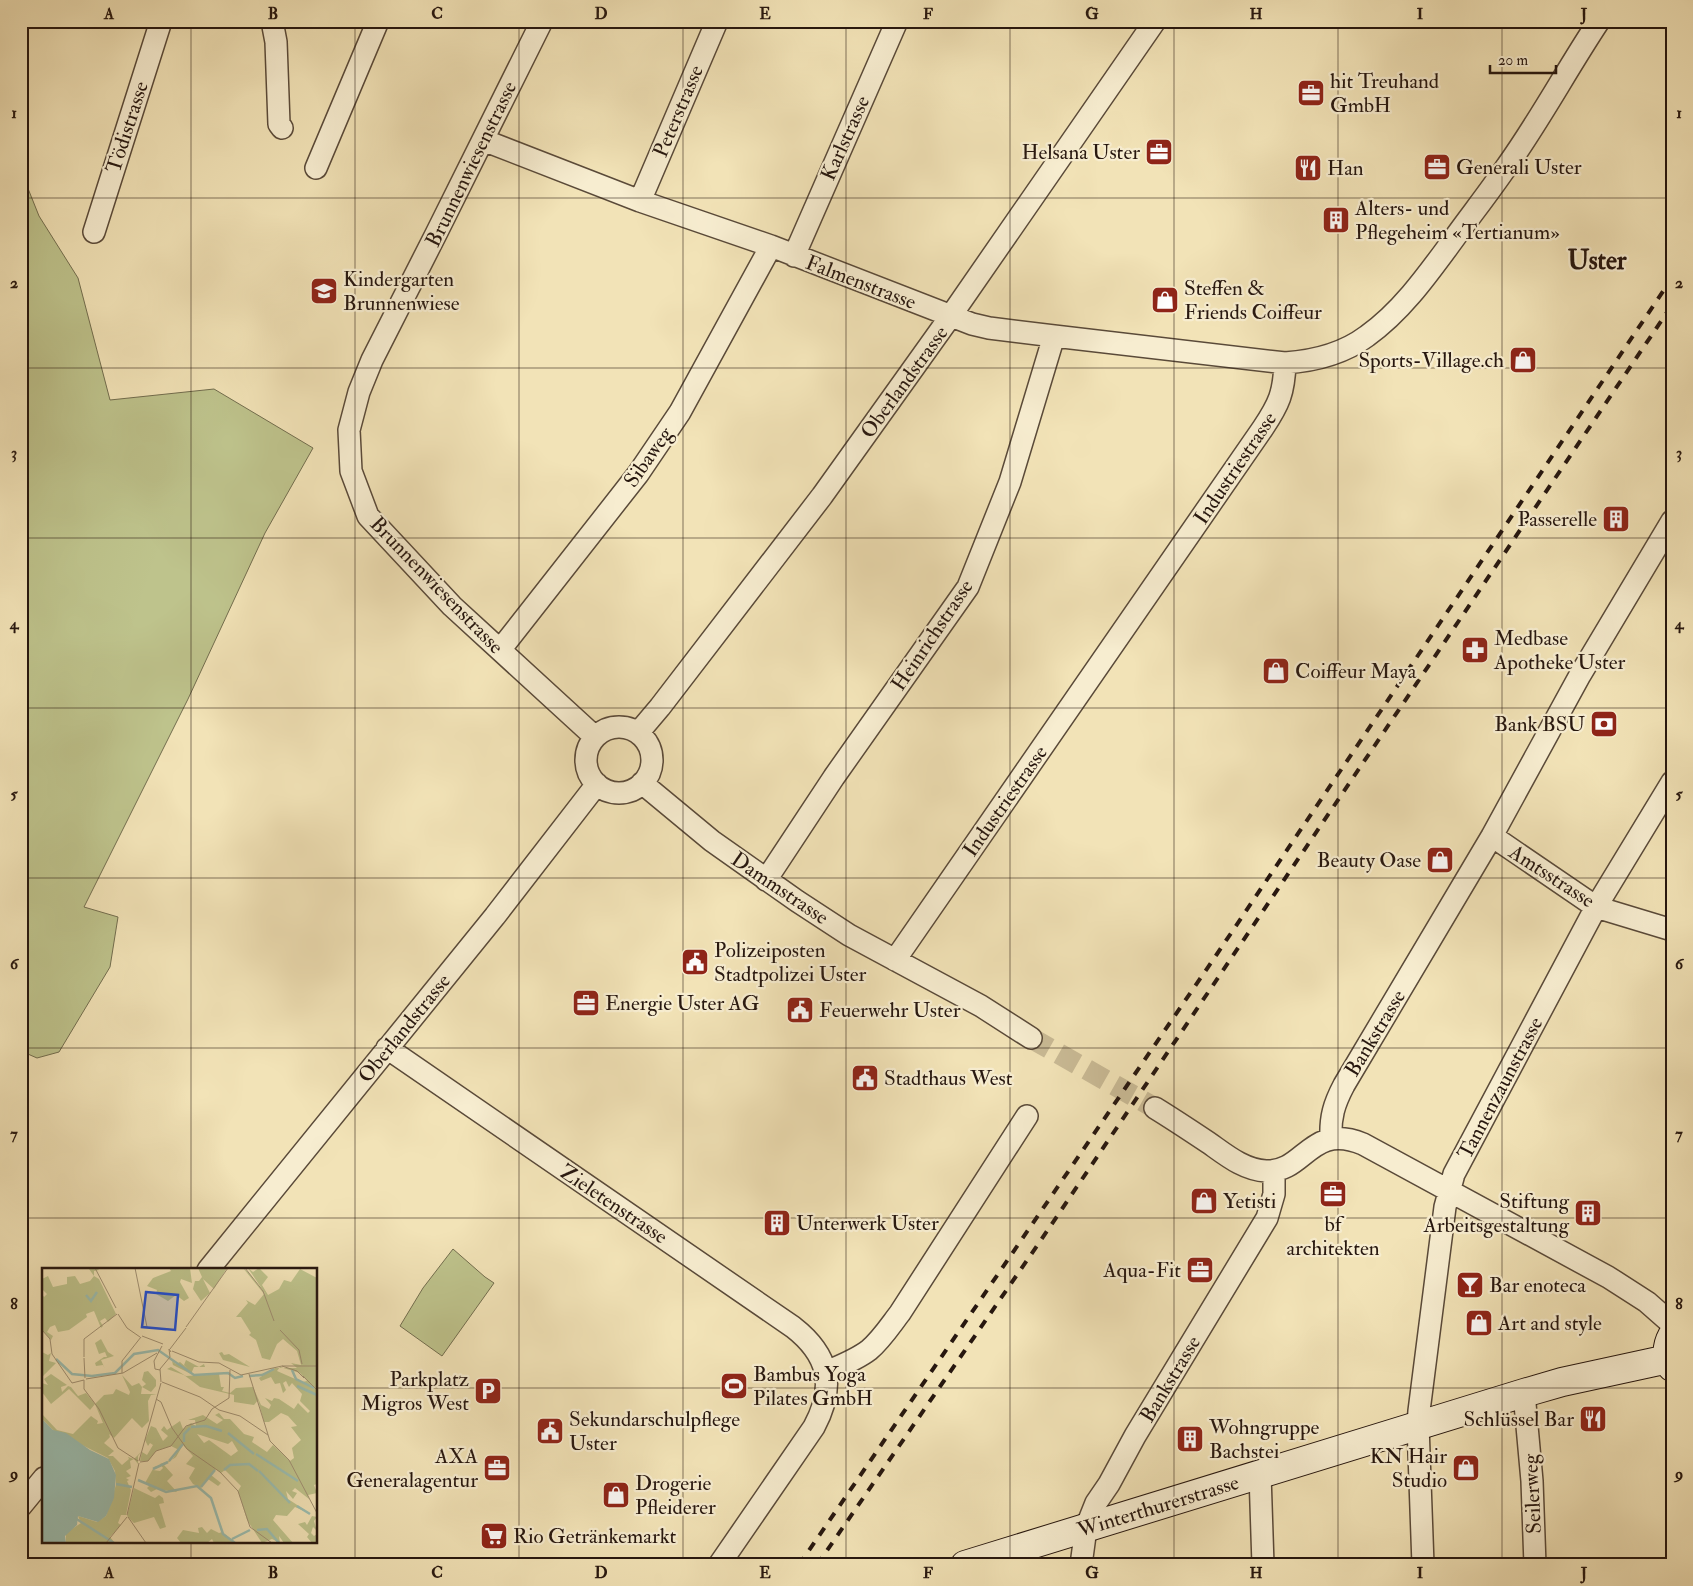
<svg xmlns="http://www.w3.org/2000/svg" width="1693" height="1586" viewBox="0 0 1693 1586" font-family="'IM FELL Double Pica',serif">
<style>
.green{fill:#bec38c;stroke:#726d4e}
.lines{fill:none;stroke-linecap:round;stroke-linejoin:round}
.street-tunnel{stroke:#c9ba95;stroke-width:21;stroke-dasharray:21 11;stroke-linecap:butt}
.street-casing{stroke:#5a4a39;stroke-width:24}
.secondary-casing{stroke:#27170f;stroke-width:30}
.street{stroke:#f7edd0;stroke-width:21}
.secondary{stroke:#f7edd0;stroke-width:28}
.rail{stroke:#27170f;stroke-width:4;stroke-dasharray:9 9;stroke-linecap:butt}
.grid{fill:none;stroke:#27170f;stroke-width:1;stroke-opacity:0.55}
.labels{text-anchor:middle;stroke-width:4.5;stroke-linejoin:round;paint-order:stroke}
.poi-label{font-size:21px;fill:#27170f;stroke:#f7edd0;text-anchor:start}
.street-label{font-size:21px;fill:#27170f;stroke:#f7edd0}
.district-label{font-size:26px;font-weight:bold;fill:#27170f;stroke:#f7edd0}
.inset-river{fill:none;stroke:#9bbeb1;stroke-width:2.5}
.inset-road{fill:none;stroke:#a19174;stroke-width:1}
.view{fill:#1d4ed8;fill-opacity:0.15;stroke:#1d4ed8;stroke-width:2.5}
.inset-edge{fill:none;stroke:#27170f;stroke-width:2.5}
.neatline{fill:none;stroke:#27170f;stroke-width:2}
.grid-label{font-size:16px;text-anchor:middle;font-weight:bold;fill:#27170f}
</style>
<rect width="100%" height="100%" fill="#f2e3b7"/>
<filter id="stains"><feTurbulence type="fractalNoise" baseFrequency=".004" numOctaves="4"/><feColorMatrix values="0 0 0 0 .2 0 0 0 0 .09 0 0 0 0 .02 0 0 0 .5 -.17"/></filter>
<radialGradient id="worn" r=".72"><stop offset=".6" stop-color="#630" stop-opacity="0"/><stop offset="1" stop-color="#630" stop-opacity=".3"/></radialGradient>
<path class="green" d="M21,171L39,216L78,278L110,400L214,389L313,448L265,533L188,699L84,907L118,917L110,967L59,1052L37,1058L21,1051Z
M453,1249L485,1277L494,1283L442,1356L400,1326L423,1288Z"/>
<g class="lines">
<path class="street-tunnel" d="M1031,1038L1155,1108"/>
<g class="street-casing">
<path id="street" d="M272,21L276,42L279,124L282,128
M542,21L436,234L372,360L359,392L349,430L351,471L368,516L452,606L595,737
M483,140L640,201L771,246L972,324L989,328L1054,336L1285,363
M316,168L378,21
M640,201L717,21
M94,232L161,21
M794,256L897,21
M500,650L638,474L680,412L771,246
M586 760a33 33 0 1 1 66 0a33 33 0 1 1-66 0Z
M638,733L660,707L822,496L950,317L1155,21
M642,783L712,841L797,901L849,935L981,1006L1031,1038
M1492,836L1596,907L1672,930
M766,880L834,777L968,587L1010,482L1054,336
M895,960L1263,428C1279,404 1284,393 1285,363C1314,361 1343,354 1367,336C1402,311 1428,274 1453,240C1471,215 1490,191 1507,166C1540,120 1567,69 1599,21
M387,1048L793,1327C829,1355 836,1386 814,1427L719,1565
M1155,1108C1173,1119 1191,1131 1209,1143C1226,1155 1244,1170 1266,1171C1305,1173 1310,1122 1363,1144L1608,1277L1647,1302L1672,1324
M1331,1139C1330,1117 1334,1104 1344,1085L1492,836L1580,675L1672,521
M208,1270L495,916L597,784
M826,1372C840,1366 856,1360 869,1350C881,1340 890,1326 900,1313L1027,1116
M1524,1393L1532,1481L1535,1565
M1260,1474L1263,1565
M21,1506L44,1478
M1081,1565L1086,1528L1096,1503L1109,1484L1135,1436L1267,1218L1274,1194V1171
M1423,1565L1418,1425L1419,1411L1445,1207L1454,1174L1596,907L1672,782"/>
</g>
<g class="secondary-casing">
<path id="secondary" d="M1672,1336C1666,1347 1666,1356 1672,1367
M965,1565L1524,1393L1562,1382L1668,1359"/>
</g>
<use href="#street" class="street"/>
<use href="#secondary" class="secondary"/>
<path class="rail" d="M799,1565L1217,954L1672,278
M817,1565L1041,1240L1672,305"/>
</g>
<path class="grid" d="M191,21V1270M355,21V1565M519,21V1565M683,21V1565M846,21V1565M1010,21V1565M1174,21V1565M1338,21V1565M1502,21V1565M21,198H1672M21,368H1672M21,538H1672M21,708H1672M21,878H1672M21,1048H1672M21,1218H1672M21,1388H44M316,1388H1672M191,1542V1565"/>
<defs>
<g id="office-square" transform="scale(1.4375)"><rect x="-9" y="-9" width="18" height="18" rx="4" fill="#8f2418" stroke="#f7edd0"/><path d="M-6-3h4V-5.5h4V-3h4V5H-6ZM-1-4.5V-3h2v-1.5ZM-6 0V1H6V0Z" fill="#fff"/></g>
<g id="restaurant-square" transform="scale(1.4375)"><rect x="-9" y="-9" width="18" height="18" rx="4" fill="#8f2418" stroke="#f7edd0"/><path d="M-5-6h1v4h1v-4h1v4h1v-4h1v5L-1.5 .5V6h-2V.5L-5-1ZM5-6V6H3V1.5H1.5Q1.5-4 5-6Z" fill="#fff"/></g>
<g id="building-square" transform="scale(1.4375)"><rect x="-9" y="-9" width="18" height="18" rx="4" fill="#8f2418" stroke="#f7edd0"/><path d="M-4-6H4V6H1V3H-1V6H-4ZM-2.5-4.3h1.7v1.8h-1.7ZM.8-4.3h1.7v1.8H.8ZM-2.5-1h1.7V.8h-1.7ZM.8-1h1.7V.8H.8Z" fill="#fff"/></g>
<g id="school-square" transform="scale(1.4375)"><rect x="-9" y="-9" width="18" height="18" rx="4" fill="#8f2418" stroke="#f7edd0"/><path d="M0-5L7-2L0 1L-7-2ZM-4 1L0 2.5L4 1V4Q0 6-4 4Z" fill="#fff"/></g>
<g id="shop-square" transform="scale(1.4375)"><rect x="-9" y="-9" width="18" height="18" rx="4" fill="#8f2418" stroke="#f7edd0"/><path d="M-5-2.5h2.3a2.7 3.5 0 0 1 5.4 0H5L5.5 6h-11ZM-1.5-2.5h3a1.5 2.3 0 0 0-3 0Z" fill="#fff"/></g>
<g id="pharmacy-square" transform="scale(1.4375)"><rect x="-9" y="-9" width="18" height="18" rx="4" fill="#8f2418" stroke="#f7edd0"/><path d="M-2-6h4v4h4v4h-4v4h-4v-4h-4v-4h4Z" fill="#fff"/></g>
<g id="bank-square" transform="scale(1.4375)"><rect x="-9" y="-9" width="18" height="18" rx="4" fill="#8f2418" stroke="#f7edd0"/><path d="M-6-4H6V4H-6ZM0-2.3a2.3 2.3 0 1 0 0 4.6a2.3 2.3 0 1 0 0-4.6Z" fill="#fff"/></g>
<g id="civic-square" transform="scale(1.4375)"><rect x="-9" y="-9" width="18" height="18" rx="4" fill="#8f2418" stroke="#f7edd0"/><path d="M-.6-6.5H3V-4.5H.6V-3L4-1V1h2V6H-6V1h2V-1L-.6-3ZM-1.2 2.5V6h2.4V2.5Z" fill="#fff"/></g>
<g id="bar-square" transform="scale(1.4375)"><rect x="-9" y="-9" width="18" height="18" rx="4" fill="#8f2418" stroke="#f7edd0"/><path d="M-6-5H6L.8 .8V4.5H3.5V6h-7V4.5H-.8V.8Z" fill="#fff"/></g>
<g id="stadium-square" transform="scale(1.4375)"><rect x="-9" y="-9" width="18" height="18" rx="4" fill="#8f2418" stroke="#f7edd0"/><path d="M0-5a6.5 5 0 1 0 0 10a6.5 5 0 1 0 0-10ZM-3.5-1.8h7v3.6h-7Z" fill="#fff"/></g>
<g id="parking-square" transform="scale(1.4375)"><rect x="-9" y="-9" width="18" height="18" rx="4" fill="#8f2418" stroke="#f7edd0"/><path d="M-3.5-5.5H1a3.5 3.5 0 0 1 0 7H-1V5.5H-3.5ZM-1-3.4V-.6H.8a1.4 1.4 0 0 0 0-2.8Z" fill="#fff"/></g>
<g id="supermarket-square" transform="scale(1.4375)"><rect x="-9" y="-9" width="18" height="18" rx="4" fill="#8f2418" stroke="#f7edd0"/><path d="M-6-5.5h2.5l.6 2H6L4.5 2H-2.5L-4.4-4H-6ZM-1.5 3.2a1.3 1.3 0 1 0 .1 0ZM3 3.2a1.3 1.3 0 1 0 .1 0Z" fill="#fff"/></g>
</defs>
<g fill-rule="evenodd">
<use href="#office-square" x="1311" y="93"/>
<use href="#office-square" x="1159" y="152"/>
<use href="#office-square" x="1437" y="167"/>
<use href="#restaurant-square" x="1308" y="168"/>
<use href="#building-square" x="1336" y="220"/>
<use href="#school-square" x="324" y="291"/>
<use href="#shop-square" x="1165" y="300"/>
<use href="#shop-square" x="1523" y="360"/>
<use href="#building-square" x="1616" y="519"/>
<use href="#pharmacy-square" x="1475" y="650"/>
<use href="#shop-square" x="1276" y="671"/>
<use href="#bank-square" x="1604" y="724"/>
<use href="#shop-square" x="1440" y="860"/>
<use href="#civic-square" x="695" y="962"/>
<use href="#office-square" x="586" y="1003"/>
<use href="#civic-square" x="800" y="1010"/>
<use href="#civic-square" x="865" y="1078"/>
<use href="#office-square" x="1333" y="1194"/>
<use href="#shop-square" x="1204" y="1201"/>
<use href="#building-square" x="1588" y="1213"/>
<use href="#building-square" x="777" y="1223"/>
<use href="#office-square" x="1200" y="1270"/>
<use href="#bar-square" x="1470" y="1285"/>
<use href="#shop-square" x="1479" y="1323"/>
<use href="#stadium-square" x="734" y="1386"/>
<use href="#parking-square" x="488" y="1391"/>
<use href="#restaurant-square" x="1593" y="1419"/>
<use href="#civic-square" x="550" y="1431"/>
<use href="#building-square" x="1190" y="1439"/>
<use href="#office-square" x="497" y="1468"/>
<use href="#shop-square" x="1466" y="1468"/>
<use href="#shop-square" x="616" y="1495"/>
<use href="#supermarket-square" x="494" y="1536"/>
</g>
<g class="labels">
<g class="poi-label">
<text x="1330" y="88">hit Treuhand<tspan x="1330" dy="24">GmbH</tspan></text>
<text x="1140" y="159" text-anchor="end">Helsana Uster</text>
<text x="1456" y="174">Generali Uster</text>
<text x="1327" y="175">Han</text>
<text x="1355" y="215">Alters- und<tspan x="1355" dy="24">Pflegeheim «Tertianum»</tspan></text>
<text x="343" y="286">Kindergarten<tspan x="343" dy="24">Brunnenwiese</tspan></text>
<text x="1184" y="295">Steffen &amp;<tspan x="1184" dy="24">Friends Coiffeur</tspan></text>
<text x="1504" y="367" text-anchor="end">Sports-Village.ch</text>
<text x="1597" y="526" text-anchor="end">Passerelle</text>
<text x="1494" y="645">Medbase<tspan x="1494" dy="24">Apotheke Uster</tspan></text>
<text x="1295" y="678">Coiffeur Maya</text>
<text x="1585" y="731" text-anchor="end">Bank BSU</text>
<text x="1421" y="867" text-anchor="end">Beauty Oase</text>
<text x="714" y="957">Polizeiposten<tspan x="714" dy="24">Stadtpolizei Uster</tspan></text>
<text x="605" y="1010">Energie Uster AG</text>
<text x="819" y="1017">Feuerwehr Uster</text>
<text x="884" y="1085">Stadthaus West</text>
<text x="1223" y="1208">Yetisti</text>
<text x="1569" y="1208" text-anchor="end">Stiftung<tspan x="1569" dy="24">Arbeitsgestaltung</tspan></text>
<text x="796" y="1230">Unterwerk Uster</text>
<text x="1333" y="1231" text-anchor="middle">bf<tspan x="1333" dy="24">architekten</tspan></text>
<text x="1181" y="1277" text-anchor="end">Aqua-Fit</text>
<text x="1489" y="1292">Bar enoteca</text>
<text x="1498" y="1330">Art and style</text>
<text x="753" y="1381">Bambus Yoga<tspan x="753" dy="24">Pilates GmbH</tspan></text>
<text x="469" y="1386" text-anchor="end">Parkplatz<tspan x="469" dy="24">Migros West</tspan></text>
<text x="569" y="1426">Sekundarschulpflege<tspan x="569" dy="24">Uster</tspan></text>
<text x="1574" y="1426" text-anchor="end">Schlüssel Bar</text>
<text x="1209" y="1434">Wohngruppe<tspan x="1209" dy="24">Bachstei</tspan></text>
<text x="478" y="1463" text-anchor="end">AXA<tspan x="478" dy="24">Generalagentur</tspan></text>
<text x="1447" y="1463" text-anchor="end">KN Hair<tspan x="1447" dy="24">Studio</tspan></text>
<text x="635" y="1490">Drogerie<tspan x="635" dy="24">Pfleiderer</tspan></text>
<text x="513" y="1543">Rio Getränkemarkt</text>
</g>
<g class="street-label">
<text transform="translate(678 111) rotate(-67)" y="7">Peterstrasse</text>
<text transform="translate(127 127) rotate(-72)" y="7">Tödistrasse</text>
<text transform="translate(845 138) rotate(-66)" y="7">Karlstrasse</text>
<text transform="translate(471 164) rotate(-64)" y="7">Brunnenwiesenstrasse</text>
<text transform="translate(861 282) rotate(21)" y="7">Falmenstrasse</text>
<text transform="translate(904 382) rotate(-54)" y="7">Oberlandstrasse</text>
<text transform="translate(648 457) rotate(-55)" y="7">Sibaweg</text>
<text transform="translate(1235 468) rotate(-56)" y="7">Industriestrasse</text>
<text transform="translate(437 585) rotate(46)" y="7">Brunnenwiesenstrasse</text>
<text transform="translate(932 635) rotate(-56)" y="7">Heinrichstrasse</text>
<text transform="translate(1005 801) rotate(-55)" y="7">Industriestrasse</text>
<text transform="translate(1552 876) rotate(33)" y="7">Amtsstrasse</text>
<text transform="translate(780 888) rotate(34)" y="7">Dammstrasse</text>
<text transform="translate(404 1028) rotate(-51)" y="7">Oberlandstrasse</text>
<text transform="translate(1375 1033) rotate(-59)" y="7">Bankstrasse</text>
<text transform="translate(1500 1088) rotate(-62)" y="7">Tannenzaunstrasse</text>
<text transform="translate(614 1204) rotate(34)" y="7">Zieletenstrasse</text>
<text transform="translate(1170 1379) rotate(-59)" y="7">Bankstrasse</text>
<text transform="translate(1532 1494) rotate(-93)" y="7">Seilerweg</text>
<text transform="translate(1158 1506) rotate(-17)" y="7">Winterthurerstrasse</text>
</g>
<g class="district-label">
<text x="1597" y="269">Uster</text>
</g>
</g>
<g transform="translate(42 1268)">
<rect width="275" height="275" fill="#f2e3b7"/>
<path d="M55,0L57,2L52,3V8L57,11L74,46L66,54L63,50L58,53L61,58L59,60L52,43L44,46L45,49L27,62L16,64L13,57L8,59L5,64L11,68L9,72L0,62V26L2,29L5,26L0,21V11L6,8L11,19L25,16V9L33,8L38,16L48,13L52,8L47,1ZM127,0H148L150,15L139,11L138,14L147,30L142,33L134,27L126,33L114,26L115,22L105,18L111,10L129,3ZM156,0H185L172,21L161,11L168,25L159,33L151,21L153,13H157L160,9ZM201,0L207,5L224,27L206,0L211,4L217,0L226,9L220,17L226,27L237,21L242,12L249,14L258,1L275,10V216L272,217L275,225L266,227L267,231L253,220L250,223L255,225L251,231L244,223L246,231L269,246L253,239L245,248L234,247L231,252L251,275H242L237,268L238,275L230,271L220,275L205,252L196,223L199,218L183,202L179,205L174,201L169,207L179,215L176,218L166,211L159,220L151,216L147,210L153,200L144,196L151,188L141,177L134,189L127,194L122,197L131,207L125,213L135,224L115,221L109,224L105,220L108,217L103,215L112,199L115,198L111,202L118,203L121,200L118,196L130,192L137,182L129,178L114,183L106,193H98L100,184L105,187L111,177L108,175L106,178L103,172L109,158L114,160L121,173L126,168L119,162L122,158L125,162L138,153L141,161L149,155L154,158L153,152H146L161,147L175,156L181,152L173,147L177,145L182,151H188L202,166L212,169L210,174L225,184L231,177L248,193L252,190L250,180L259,172L249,159L255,158L246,148L239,145L227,154H222L216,132L212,137L192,134V127L158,119L142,107L125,101L129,99L144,108L177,106L179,119H182L180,123L188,125L194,120L211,119L219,137L227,141L229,137L223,130L230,133L232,130L237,131L252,141L256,135L266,145L268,143L258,133L260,126L250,115L247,119L244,113L241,115L244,122L241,125L238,115L233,116L229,109L219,113L217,110L233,100H255L249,95L259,97L255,83L241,71L235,76L228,92L220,90L214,72L207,67L209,65L199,49H194L206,35L204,32L213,37L222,26ZM238,99L258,105L265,113L260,114L235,103ZM155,166L186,176L190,173L196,183L189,188L167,172L162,175ZM59,71L66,84L72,88L59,92L63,101L61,97L54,98L53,95L62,89H65L63,84L57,86L53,75ZM0,84L6,87L9,85L7,93L14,95L0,109ZM180,84L182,87L187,86L208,99L181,92L177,85ZM144,92L157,99L162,96L163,99H152L149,106L131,97L130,93L134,96L138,94L145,100L142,97ZM106,103L114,112V118L109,124L100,119L99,126H115L109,127L106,133L107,153L100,160L90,150L72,170L67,166L68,169L62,175L72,183L66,188H71L80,197L87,191L86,189L92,191L100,183L96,188V196L92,191L88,193L89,200L84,203L89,208L84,210L87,212L85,213L89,222L84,247H79L76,255L79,257L68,269L73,275H24V265L39,255L36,248L55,254L64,248L74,217H77L74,216L73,203L66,190L12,163L0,151V146L15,162L31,166L49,148L56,153L55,156L61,155L53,136L48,142L27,121L9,136L0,124V115L6,117L2,111L9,106L25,117L19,119L20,124L26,118L29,119L36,128L44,125L53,136L62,127L71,126L74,121L87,127L88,124L80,107L90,118L97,115L100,119L104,116L100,112L102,104ZM92,220L113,230L117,227L121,230L122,235L117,236L124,259L118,261L112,249L92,255L85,248ZM270,248L275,249L272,253L275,263L271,259L269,265L272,268L275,266V275H270L265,269L267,266L256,256L263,254L265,257ZM160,259L165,265L169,261L177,265L180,264L194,275H172L170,271L165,275H139L135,270L141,262L157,265L156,260Z" fill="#bec38c" fill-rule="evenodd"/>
<path d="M0,151L11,162L24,165L48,182L67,191L74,207L72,230L64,248L56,254L36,248L35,257L23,268L24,275H0Z" fill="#9bbeb1"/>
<path class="inset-river" d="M44,27L49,33L55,24M14,91L30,106L50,108L73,105L92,86L116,82L152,107L186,105L193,110L201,108M250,102L254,111L272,120M207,108L220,107L232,101M255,118L275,127M149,159L164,158L180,163M186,165L212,186M142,174V166L148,160M214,186L256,213M0,189L18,231L34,252M127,193L141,176M111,201L126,194M182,202L188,197L207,196L216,203M217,203L248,235M96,212L124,224L155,218L169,230L181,266L193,275M74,216L90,219M159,219L173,202M0,232L17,246L33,252M255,238L268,246M33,250L72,275M215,262L225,261L237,275M190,271L208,262"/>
<path class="inset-road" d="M53,0L74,40M93,0L105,59M203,0L221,23L232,53M76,46L85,60L98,69M144,59L186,0M0,62L8,71L10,86L30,115L42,112M238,62L257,82L260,96M100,68L121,76M128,81L144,60M130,83L157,94L177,95L199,107L240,98L255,103L262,110M42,89V71L75,46M42,90L43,110M240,98H275M118,102L113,101L112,93L120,78M80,105V93L99,69M81,105L115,85M207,106L228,173L247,192L275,245M261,108L275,122M44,111L81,105M42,112V121L57,141L76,180L96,193M119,114L118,101L128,89L127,81L129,84M120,114L158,129L177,142L198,148L226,167M114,131L119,134L130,160L145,181L178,204L196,223L208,259L230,275M97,193L119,115M98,194L106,193L114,183L129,178L144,158L163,152L170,141L187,130L188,102M85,247L97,195M86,249L104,275M64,275L85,249"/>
<path class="view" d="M104,24L136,27L133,62L100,59Z"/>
<rect width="275" height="275" class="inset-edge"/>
</g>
<rect width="1693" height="1586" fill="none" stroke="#f2e3b7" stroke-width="55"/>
<path d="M1490 65v8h66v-8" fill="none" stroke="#27170f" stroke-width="2.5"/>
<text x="1498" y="65" font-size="15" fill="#27170f" stroke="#f7edd0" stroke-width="4" paint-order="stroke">20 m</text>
<rect x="28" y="28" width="1638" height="1530" class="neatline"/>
<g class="grid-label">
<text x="109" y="19">A</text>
<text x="273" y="19">B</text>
<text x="437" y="19">C</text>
<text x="601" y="19">D</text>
<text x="765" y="19">E</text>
<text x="928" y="19">F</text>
<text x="1092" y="19">G</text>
<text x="1256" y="19">H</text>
<text x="1420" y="19">I</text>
<text x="1584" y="19">J</text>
<text x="14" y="118">1</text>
<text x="1679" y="118">1</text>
<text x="14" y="288">2</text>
<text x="1679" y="288">2</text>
<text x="14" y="458">3</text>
<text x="1679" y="458">3</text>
<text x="14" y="629">4</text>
<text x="1679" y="629">4</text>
<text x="14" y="799">5</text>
<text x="1679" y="799">5</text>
<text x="14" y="969">6</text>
<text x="1679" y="969">6</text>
<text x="14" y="1139">7</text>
<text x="1679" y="1139">7</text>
<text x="14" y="1309">8</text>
<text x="1679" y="1309">8</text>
<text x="14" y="1479">9</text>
<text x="1679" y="1479">9</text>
<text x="109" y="1578">A</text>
<text x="273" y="1578">B</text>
<text x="437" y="1578">C</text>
<text x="601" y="1578">D</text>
<text x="765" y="1578">E</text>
<text x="928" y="1578">F</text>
<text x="1092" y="1578">G</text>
<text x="1256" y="1578">H</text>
<text x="1420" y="1578">I</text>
<text x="1584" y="1578">J</text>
</g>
<rect width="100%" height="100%" filter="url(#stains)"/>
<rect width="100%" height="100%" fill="url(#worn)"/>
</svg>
